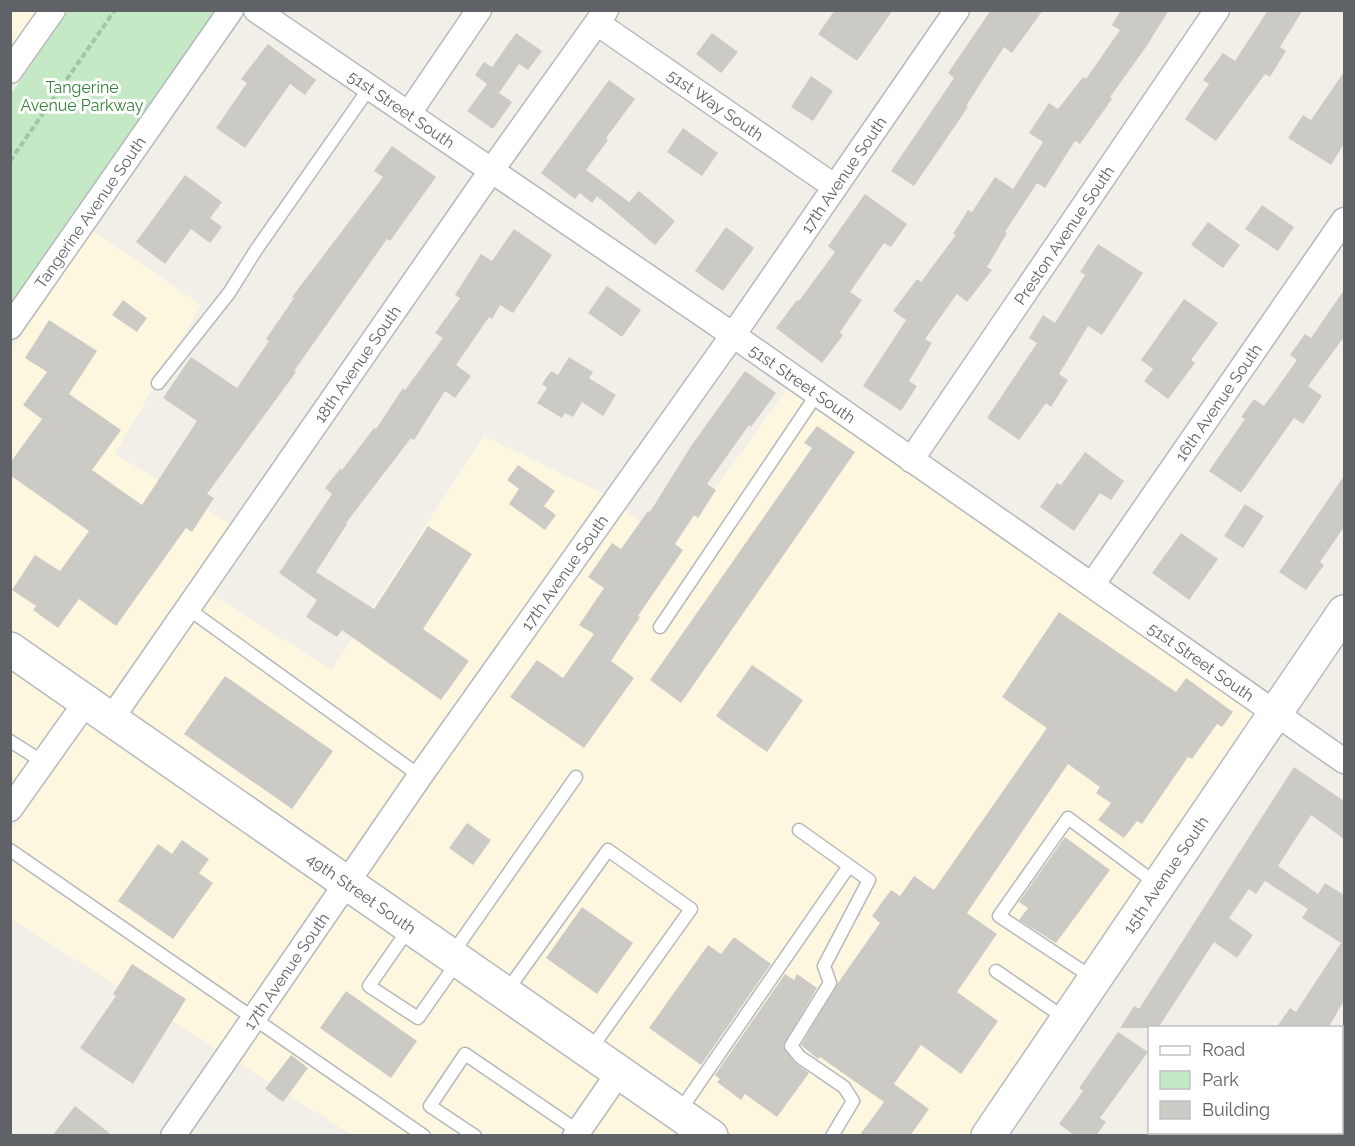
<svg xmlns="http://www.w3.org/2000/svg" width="1355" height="1146" viewBox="0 0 1355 1146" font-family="Raleway,sans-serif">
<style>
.commercial{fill:#fef7e0}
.green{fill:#c5e8c5}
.building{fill:#cccac5}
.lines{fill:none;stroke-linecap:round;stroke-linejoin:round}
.lane-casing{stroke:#b5b8bc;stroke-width:15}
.street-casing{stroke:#b5b8bc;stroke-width:27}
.secondary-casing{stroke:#b6babf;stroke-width:36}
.path{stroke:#9cc7a9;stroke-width:4;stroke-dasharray:6 3;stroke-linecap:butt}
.lane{stroke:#fff;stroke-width:12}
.street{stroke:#fff;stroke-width:24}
.secondary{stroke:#fff;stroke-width:33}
.labels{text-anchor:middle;stroke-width:6;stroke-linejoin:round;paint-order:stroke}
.park-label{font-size:16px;fill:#348238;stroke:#fff}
.street-label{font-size:16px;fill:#5f6368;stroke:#fff}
</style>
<rect width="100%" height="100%" fill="#f1efe8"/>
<path class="commercial" d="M11,10L37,11L11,49L10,11Z
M93,231L201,305L115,454L230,524L107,702L11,636V350Z
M788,388L1258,716L972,1135H732L364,881L430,783L624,510L672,548Z
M484,436L604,494L409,768L343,866L128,717L212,595L332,670Z
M11,663L69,704L11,787Z
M90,718L330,885L217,1049L11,919V831Z
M351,899L603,1073L559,1135L353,1136L239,1063Z
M623,1088L691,1136H590Z"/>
<path class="green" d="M68,11H215L11,305V94Z"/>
<path class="building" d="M835,10H893L857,61L818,34Z
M991,10H1043L1012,53L1004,47L966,106L968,107L914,186L891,171L954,78L948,73Z
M1121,10H1169L1146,47L1110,97L1112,99L1080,144L1075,141L1045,188L1037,183L1005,232L1007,233L987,267L992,270L967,302L957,294L925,339L932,343L909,381L917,386L901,411L863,386L906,320L893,311L917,279L921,282L956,235L953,234L968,210L972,212L995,177L1013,189L1043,142L1029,133L1049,103L1058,109L1083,77L1086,79L1120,30L1112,25Z
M1268,10H1303L1280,47L1286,51L1270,77L1265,74L1216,141L1185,119L1209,84L1203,80L1223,53L1235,61Z
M516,33L542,51L528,70L519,64L499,93L512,102L493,129L467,111L487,84L475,75L484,62L492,67Z
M712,33L738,52L721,73L696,54Z
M268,44L316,80L305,95L290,84L245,148L216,128L247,83L241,79Z
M1344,72V144L1331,165L1288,138L1303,115L1311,120Z
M811,76L833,91L813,121L791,107Z
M609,80L635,99L606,138L608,140L586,170L629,202L639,191L675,221L655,245L597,196L592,203L580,193L575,199L541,173Z
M683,128L718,153L702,176L667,152Z
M392,146L436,177L390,241L387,239L294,371L296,372L207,494L214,498L192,532L186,528L116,626L79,599L58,628L33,610L36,606L12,590L35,555L60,571L89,531L10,475V463L42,419L23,405L47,372L25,358L49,320L97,351L69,394L121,430L92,470L142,505L197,421L163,398L191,357L237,388L269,341L266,339L294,298L292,297L383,177L374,171Z
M185,175L222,202L210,218L222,227L210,243L191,229L165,264L136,242Z
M865,194L907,224L891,247L884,243L850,292L862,300L840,332L843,335L822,363L776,328L797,300L799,301L835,252L828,246Z
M1262,205L1294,227L1278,251L1245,229Z
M1208,222L1240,245L1223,268L1191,245Z
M726,227L754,248L723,291L695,271Z
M514,229L552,255L513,313L500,305L492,319L489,317L456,365L471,376L455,398L445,391L414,440L411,438L346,523L347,524L316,572L374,609L428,526L472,554L423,629L469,661L441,700L342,630L337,637L306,617L317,600L279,573L332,494L325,488L340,469L342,470L374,428L376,429L403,388L405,390L443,338L435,333L460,298L455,295L481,254L492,261Z
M1098,244L1143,273L1102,335L1088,326L1059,374L1068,380L1051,407L1046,403L1019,440L987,418L1037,343L1029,338L1043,315L1055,323L1085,275L1080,272Z
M607,286L641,310L622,337L588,313Z
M1344,290V337L1308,386L1322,396L1303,424L1294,418L1241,493L1209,471L1245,419L1241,417L1254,399L1264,406L1297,360L1290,355L1305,334L1311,338Z
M1184,299L1218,323L1191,360L1195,363L1168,399L1144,381L1153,369L1141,360Z
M123,300L147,318L137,332L112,315Z
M569,357L593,372L589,378L616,395L603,416L582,402L573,417L565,413L562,418L537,403L547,388L542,384L551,371L558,375Z
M745,371L776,393L751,427L749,425L707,484L716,490L698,518L694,515L675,544L683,550L638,616L640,617L611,661L634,678L584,748L510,697L537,660L563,678L594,634L579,625L604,588L588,577L612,543L621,549L648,511L650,512L691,446Z
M817,426L855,452L681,703L650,680L812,448L804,443Z
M1085,452L1124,481L1111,500L1100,493L1074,531L1040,507L1057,483L1061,485Z
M518,465L555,491L544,506L556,515L545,530L509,504L519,489L507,480Z
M1344,476V527L1320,562L1324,565L1306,590L1279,572Z
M1245,504L1264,516L1243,548L1224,536Z
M1181,533L1218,559L1189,600L1152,573Z
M1059,612L1176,692L1186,678L1233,712L1222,727L1217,724L1192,759L1188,757L1142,824L1137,821L1124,838L1098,820L1111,803L1096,793L1100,787L1068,764L967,913L997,934L957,992L998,1021L961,1074L921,1045L894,1084L929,1109L910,1136H859L884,1102L820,1057L818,1059L801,1045L838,983L880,923L872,916L891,890L900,896L914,876L934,890L1047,728L1002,697Z
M752,665L803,700L767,752L716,716Z
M225,676L333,751L292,809L184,734Z
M1294,767L1344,801V839L1311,815L1278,866L1318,894L1325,883L1344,895V1001L1328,1028H1276L1290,1008L1296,1012L1341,943L1302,918L1308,909L1265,881L1256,894L1249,889L1229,918L1253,935L1237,958L1214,942L1160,1025L1164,1028H1120L1134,1006L1139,1009Z
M467,823L491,840L473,865L449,848Z
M1065,837L1110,870L1056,943L1019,920L1028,908L1019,902Z
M182,840L209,859L199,873L213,883L173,939L118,901L158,844L172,854Z
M582,907L633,943L597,994L546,958Z
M734,937L771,964L701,1065L649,1028L708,945L721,954Z
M132,964L186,999L133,1084L80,1048L116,996L113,994Z
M785,974L794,980L797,974L817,988L783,1046L794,1062L809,1073L777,1117L745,1094L741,1100L717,1082L720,1079L715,1075Z
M346,991L417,1041L391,1078L320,1028Z
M1118,1032L1148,1052L1100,1118L1106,1122L1096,1136H1075L1059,1124L1083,1091L1079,1088Z
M291,1055L308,1068L283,1102L265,1089Z
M75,1106L113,1136H52Z"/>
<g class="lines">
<g class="lane-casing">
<path id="lane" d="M158,383L229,293L256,250L370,87
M187,608L420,776
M660,627L817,394
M10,741L43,762
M799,830L869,880L824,966L830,983L791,1046L800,1057L844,1087L853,1101L832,1136
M10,850L424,1136
M410,927L369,986L418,1018L458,961
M452,954L576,777
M996,971L1066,1019
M1093,978L999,916L1068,818L1157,884
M506,992L608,850L691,909L590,1050
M679,1112L849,866
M475,1136L430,1106L465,1054L578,1131"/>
</g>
<g class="street-casing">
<g id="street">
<path id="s1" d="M256,10L733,335L1344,761"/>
<path id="s2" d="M597,23L835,187"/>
<path d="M10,71L53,10"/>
<path d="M409,113L479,10"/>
<path id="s3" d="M10,327L231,10"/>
<path id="s4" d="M911,460L1217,10"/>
<path id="s5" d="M1092,585L1344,220"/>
<path id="s6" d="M111,719L491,171L606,10"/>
<path d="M10,809L86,702"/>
<path d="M1342,1084L1344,1079"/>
<path id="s7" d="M173,1136L420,776L733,335L957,10"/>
<path d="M575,1136L620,1071"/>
<path d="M1306,1136L1308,1132"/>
</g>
</g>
<g class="secondary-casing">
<g id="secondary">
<path id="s8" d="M10,649L711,1136"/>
<path id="s9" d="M988,1136L1344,612"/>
</g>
</g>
<path class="path" d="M10,161L115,10"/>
<use href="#lane" class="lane"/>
<use href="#street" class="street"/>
<use href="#secondary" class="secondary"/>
</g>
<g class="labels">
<g class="park-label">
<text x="82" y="93">Tangerine<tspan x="82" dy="18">Avenue Parkway</tspan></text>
</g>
<g class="street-label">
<text dy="6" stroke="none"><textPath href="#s2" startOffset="144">51st Way South</textPath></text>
<text dy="6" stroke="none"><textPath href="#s1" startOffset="176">51st Street South</textPath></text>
<text dy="6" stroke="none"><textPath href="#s7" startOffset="1172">17th Avenue South</textPath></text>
<text dy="6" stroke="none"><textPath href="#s3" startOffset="140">Tangerine Avenue South</textPath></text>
<text dy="6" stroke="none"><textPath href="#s4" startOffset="272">Preston Avenue South</textPath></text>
<text dy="6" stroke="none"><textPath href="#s6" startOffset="432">18th Avenue South</textPath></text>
<text dy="6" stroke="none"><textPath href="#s1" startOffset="662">51st Street South</textPath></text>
<text dy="6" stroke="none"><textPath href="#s5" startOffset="222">16th Avenue South</textPath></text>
<text dy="6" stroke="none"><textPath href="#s7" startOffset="686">17th Avenue South</textPath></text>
<text dy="6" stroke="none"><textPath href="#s1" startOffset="1148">51st Street South</textPath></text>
<text dy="6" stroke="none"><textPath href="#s9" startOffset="316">15th Avenue South</textPath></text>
<text dy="6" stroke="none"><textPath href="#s8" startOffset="428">49th Street South</textPath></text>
<text dy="6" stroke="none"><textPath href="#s7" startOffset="200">17th Avenue South</textPath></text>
</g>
</g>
<rect width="1355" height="1146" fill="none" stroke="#5f6368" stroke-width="24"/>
<rect x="1148" y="1026" width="195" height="108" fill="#ffffff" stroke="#bfc1c3" stroke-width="1.5"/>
<rect x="1160" y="1046" width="30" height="9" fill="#ffffff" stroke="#bfc1c3" stroke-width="1.5"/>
<text x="1202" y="1056" font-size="18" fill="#5f6368">Road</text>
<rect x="1160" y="1071" width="30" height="18" fill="#c5e8c5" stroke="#bfc1c3" stroke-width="1.5"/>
<text x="1202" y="1086" font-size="18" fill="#5f6368">Park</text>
<rect x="1160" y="1101" width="30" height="18" fill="#cccac5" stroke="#bfc1c3" stroke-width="1.5"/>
<text x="1202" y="1116" font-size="18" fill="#5f6368">Building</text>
</svg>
